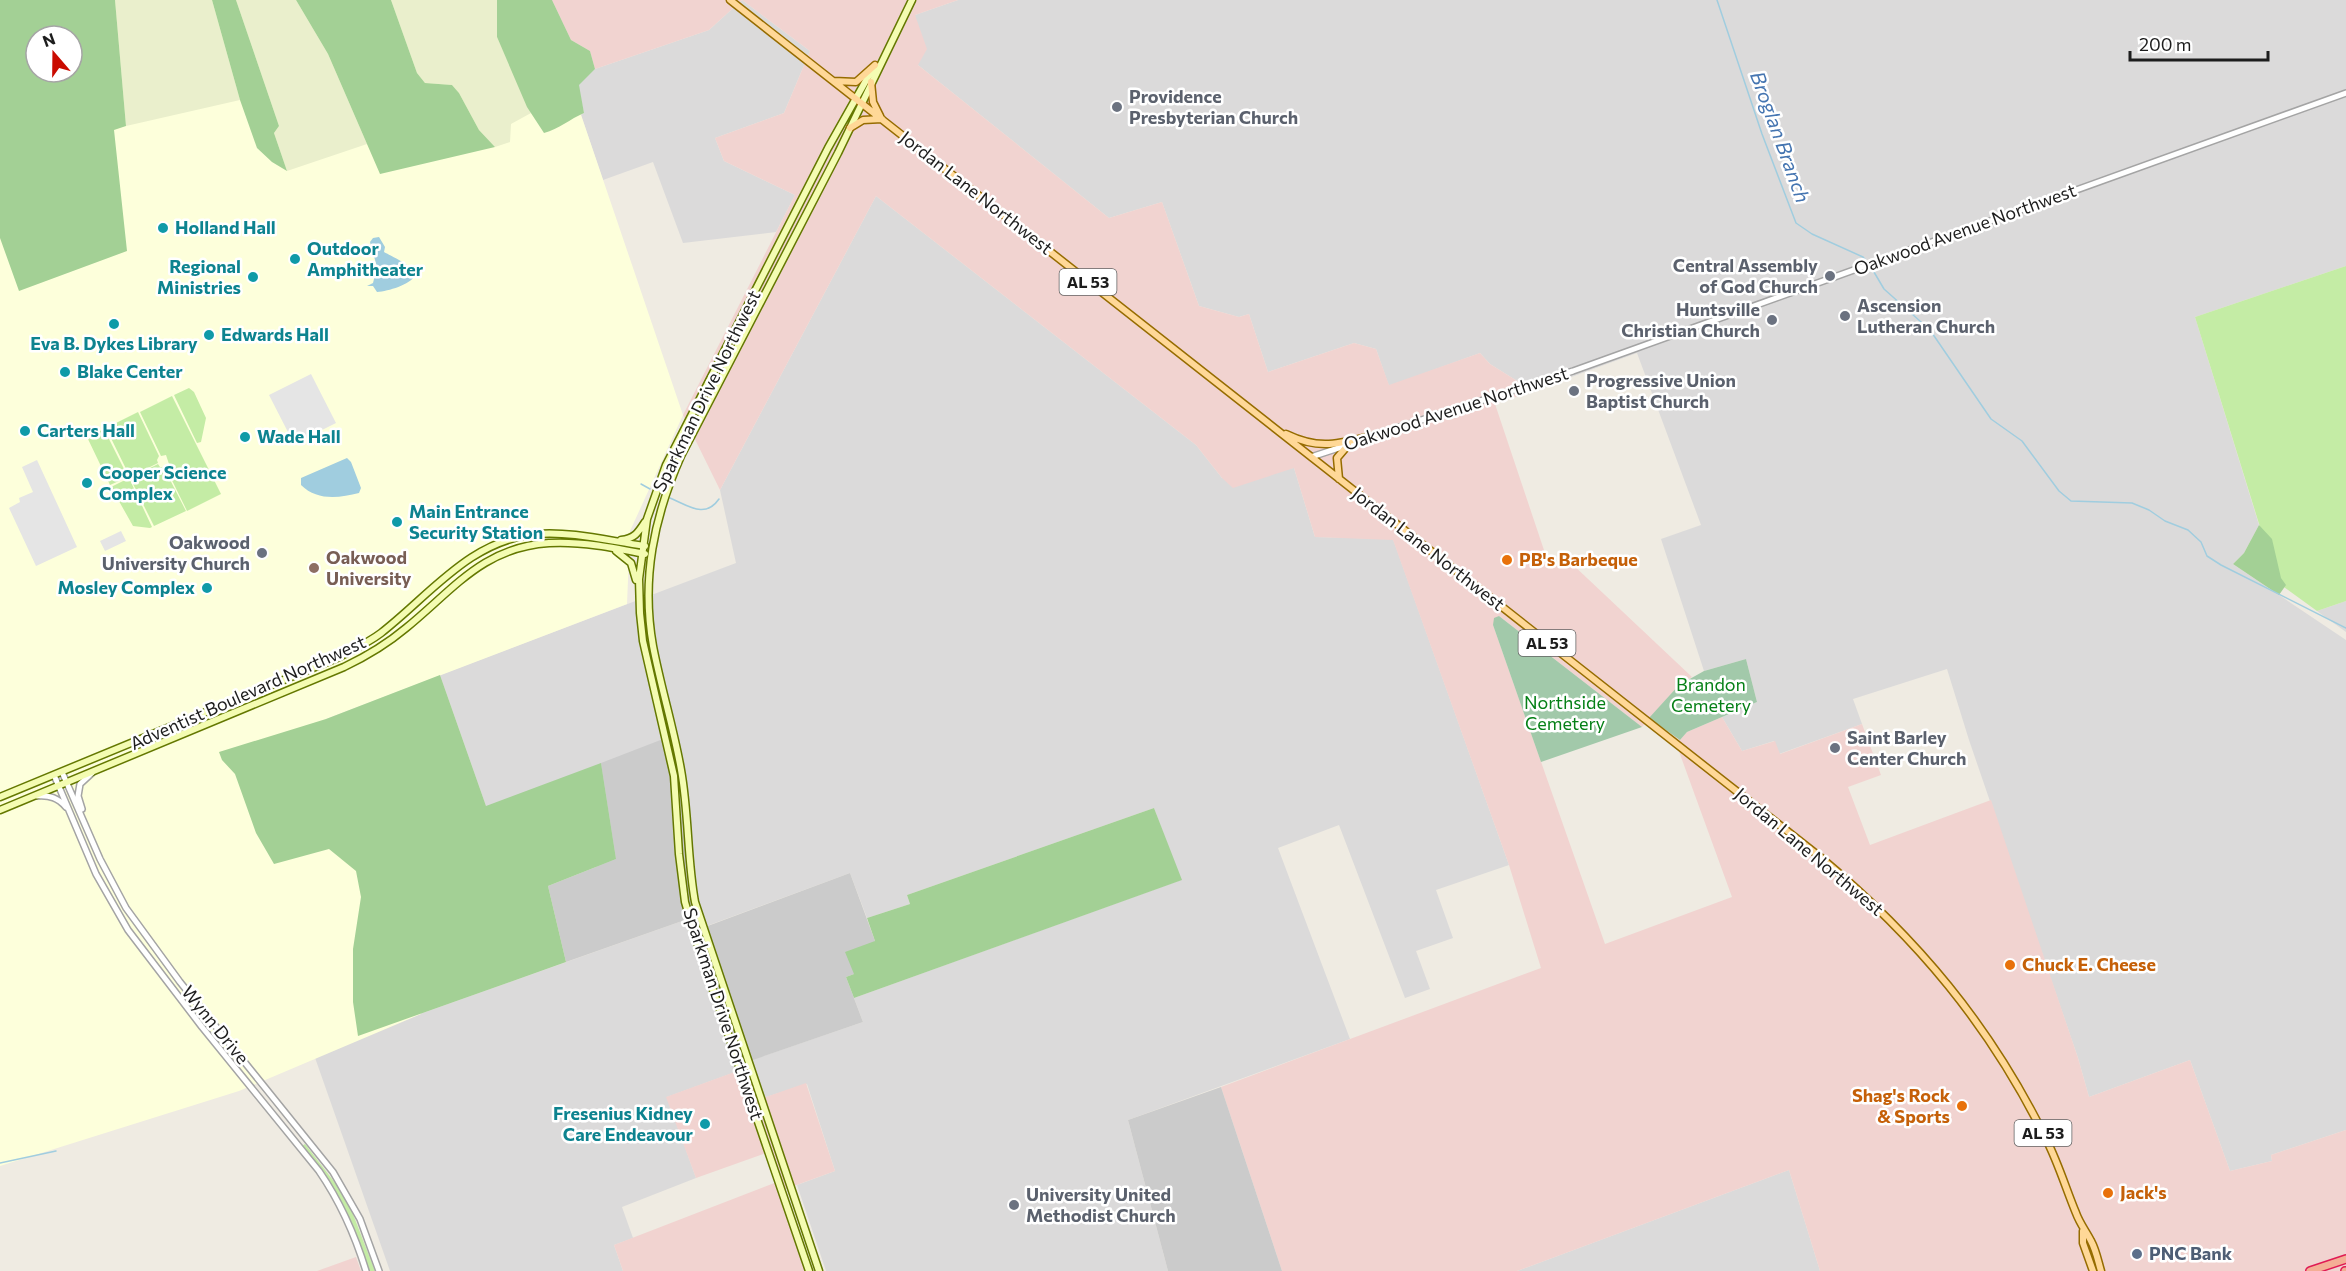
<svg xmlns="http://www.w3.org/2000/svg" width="2346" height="1271" viewBox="0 0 2346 1271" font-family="Commissioner,sans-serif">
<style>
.residential{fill:#dbdada}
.commercial{fill:#f1d3d0}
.education{fill:#fdffdb;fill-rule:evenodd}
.religious{fill:#cbcbcb}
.farmland{fill:#eaefcc}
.grass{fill:#c4eca5}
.forest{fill:#a3d095;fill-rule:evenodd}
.cemetery{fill:#a2c9aa}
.parking{fill:#e5e5e5}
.water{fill:#a0cddf}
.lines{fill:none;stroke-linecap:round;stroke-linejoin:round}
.stream{stroke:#a0cddf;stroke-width:1.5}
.tertiary-casing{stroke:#a4a4a4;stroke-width:8}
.secondary-casing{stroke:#647800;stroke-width:9}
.primary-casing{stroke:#966c00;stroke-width:9}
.trunk-casing{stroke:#e01b54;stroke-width:10}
.tertiary{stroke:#fff;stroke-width:5}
.secondary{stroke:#f4fcb2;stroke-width:6}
.primary{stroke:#ffd897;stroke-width:6}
.trunk{stroke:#f4ae95;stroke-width:7}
.worship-dot{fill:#6b7280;stroke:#fff;stroke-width:2}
.culture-dot{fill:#0f9aa8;stroke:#fff;stroke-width:2}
.food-dot{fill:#e8710a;stroke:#fff;stroke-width:2}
.education-dot{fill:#8d6e63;stroke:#fff;stroke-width:2}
.service-dot{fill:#5c6f8a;stroke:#fff;stroke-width:2}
.labels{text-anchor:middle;stroke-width:5;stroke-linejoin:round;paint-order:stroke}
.shield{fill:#fff;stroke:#616161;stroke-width:1.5}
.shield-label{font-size:16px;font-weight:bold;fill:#1d1d1d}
.worship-label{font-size:18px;font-weight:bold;fill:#5b616d;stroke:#fff;text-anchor:start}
.street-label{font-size:18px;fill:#1d1d1d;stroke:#fff}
.culture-label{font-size:18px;font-weight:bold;fill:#0d838f;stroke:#fff;text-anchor:start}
.education-label{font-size:18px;font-weight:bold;fill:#785e54;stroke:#fff;text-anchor:start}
.food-label{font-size:18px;font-weight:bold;fill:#c56008;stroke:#fff;text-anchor:start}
.park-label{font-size:18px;fill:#068017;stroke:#fff}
.service-label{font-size:18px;font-weight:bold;fill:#4e5e75;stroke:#fff;text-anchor:start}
.water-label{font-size:20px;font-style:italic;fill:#4575b1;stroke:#fff}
</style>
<rect width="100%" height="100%" fill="#efebe2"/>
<path class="residential" d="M742,0L810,51L784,113L715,138L724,161L795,195L776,232L683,243L653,162L603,180L581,115L584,113L578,85L595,69L709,30Z
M958,0H2346V266L2195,317L2259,525L2244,553L2233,564L2346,640V1130L2271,1155L2272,1161L2230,1171L2190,1060L2089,1097L2078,1058L1969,740L1947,669L1853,699L1862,724L1779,754L1774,741L1742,751L1722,717L1757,702L1746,659L1704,671L1661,539L1701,525L1637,353L1533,391L1490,364L1480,353L1389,386L1376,349L1354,343L1268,372L1249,314L1239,317L1199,306L1162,202L1109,218L918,65L915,15Z
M876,196L1196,445L1222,478L1294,468L1315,537L1393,539L1509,865L1436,890L1453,938L1416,951L1430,989L1405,998L1339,825L1278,848L1350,1039L1128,1120L1168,1271H826L797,1185L835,1171L807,1084L763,1098L749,1061L863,1022L854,998L1181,880L1154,808L907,895L910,904L867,918L850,873L704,927L486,806L440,675L736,563L720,490Z
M2346,601V632L2317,611Z
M685,920L738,1071L667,1097L696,1178L622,1207L633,1238L614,1245L623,1271H390L313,1052Z
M1789,1170L1820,1271H1517Z"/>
<path class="commercial" d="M552,0H958L915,15L927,49L918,65L1109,218L1162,202L1199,306L1239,317L1249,314L1268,372L1354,343L1376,349L1389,385L1480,353L1490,364L1533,391L1495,404L1550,568L1570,562L1692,677L1679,685L1642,727L1499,616L1493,625L1605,944L1732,897L1673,735L1680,740L1687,732L1722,717L1742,751L1775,741L1780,754L1862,724L1881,775L1848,787L1870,845L1991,800L2078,1058L2089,1097L2190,1060L2230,1171L2272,1161L2271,1155L2346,1130V1271H1820L1789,1170L1517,1271H1282L1221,1087L1541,968L1509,865L1393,540L1315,537L1294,468L1233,488L1222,478L1196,445L876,196L720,490L683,415L795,195L724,161L715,138L784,113L810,51L742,0L709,30L595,69L590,51L571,40Z
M751,1066L763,1098L806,1083L835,1171L780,1191L807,1271H623L614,1245L777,1182L766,1153L696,1178L666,1097Z
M356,1257L361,1271H317Z"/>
<path class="education" d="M0,0H542L683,415L630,531L627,604L326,719L421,1014L239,1091L0,1166ZM36,36H72V72H36Z"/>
<path class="religious" d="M676,734L693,872L698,904L705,927L850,873L875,941L854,974L846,977L863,1022L750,1061L751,1066L738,1071L685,920L566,962L548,886L616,859L601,763Z
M1221,1087L1282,1271H1168L1128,1120Z"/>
<path class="farmland" d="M115,0H212L240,100L126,126Z
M236,0H296L328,54L367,144L287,171L274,133L279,126Z
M391,0H497V37L531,113L511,124L510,142L495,147L479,130L459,93L452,85L425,83L417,73Z"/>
<path class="grass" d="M2346,266V601L2317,611L2277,582L2195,317Z
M189,388L194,392L206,418L201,442L197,443L174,395Z
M172,396L221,494L187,511L165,466L169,464L166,455L161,456L140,412Z
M138,412L159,456L157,460L158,463L130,477L106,428Z
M104,429L128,477L110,485L87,437Z
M158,464L160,467L164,468L186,511L154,526L130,478Z
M129,478L152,527L150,528L133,526L111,487Z
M305,1144L339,1188L351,1209L375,1271H369C352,1220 335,1188 302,1146Z"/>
<path class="forest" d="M0,0H115L126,126L114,130L127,251L19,291L0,238ZM36,36H72V72H36Z
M212,0H236L279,126L274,133L287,171L272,162L257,148L240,100Z
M296,0H391L417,73L425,83L452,85L459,93L479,130L495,147L380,174L328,54Z
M497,0H552L571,40L590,51L595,69L579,85L584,113C570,119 559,129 544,133L527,107L497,37Z
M2259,525L2272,539L2281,578L2286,585L2279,595L2233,564L2244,553Z
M440,675L486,806L601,763L616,859L548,886L566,962L358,1036L353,1002V949L361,897L356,871L329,849L274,864L256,833L235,774L222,760L219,752L326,719Z
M1154,808L1182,880L854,998L846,977L854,974L845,952L875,941L867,918L910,904L907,895Z"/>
<path class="cemetery" d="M1499,616L1642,727L1541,762L1493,625L1494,618Z
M1746,659L1757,702L1687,732L1680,740L1649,718L1679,685L1704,671Z"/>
<path class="parking" d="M311,374L336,423L298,442L291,438L269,395Z
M37,460L77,547L36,566L9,508L20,502L19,498L33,492L22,467Z
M121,531L126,541L105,551L100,541Z"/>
<path class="water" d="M379,237L385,247L384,252C393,257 413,266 416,275C409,285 389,291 377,292L373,286H367L373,283L377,267L370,242L373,238Z
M347,458L351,462L361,488L359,493C339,498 317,501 301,485V478Z"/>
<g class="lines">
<path class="stream" d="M1717,0L1762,134L1796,223L1812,234L1863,257L1868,263
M1871,267L1884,289L1930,330L1991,419L2022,441L2059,491L2071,501L2132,503L2149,510L2165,521L2188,530L2201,542L2207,556L2221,565L2346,628
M641,484L650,489
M670,498C689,506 705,519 719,499
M0,1163L56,1151"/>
<g class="tertiary-casing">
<path id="tertiary" d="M1372,436L1573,371L2346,93
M1311,457L1360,441
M62,772L100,859L126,908L180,982L333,1172L360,1219L379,1271
M54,775L96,874L128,930L202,1027L319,1171C341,1203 355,1235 366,1271
M37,796C50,795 58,798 66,807
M82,809L78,796L80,784L92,773"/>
</g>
<g class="secondary-casing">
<path id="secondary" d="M621,540C634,539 638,533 645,522
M616,551L631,563L636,580
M0,797L337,658C352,650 368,643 381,633C430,595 470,540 536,534C572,531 609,541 645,546
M0,810L344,667C367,656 387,644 406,628C453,590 483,547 549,543C580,541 615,548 645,554
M809,1271L698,946L685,902L679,854L674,776L643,641L640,613L639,579L647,519L666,465L828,148L873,68
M819,1271L695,902C687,858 689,814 681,770C674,729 661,688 653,646C641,579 654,517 681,456L838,153L912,0"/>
</g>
<g class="primary-casing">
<path id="primary" d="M730,0L1819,856C1917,938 1991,1026 2047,1141C2059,1165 2066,1189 2076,1213C2080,1224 2086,1231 2091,1241C2096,1250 2098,1261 2101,1271
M834,81L856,82L875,65
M871,82L873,102L880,116
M850,128L863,120L882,119
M1286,434C1321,451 1340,443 1375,435
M1339,479L1337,458L1348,445
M2083,1231V1243L2093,1271"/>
</g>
<g class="trunk-casing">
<path id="trunk" d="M2310,1271L2346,1259
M2345,1271H2346"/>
</g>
<use href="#tertiary" class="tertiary"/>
<use href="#secondary" class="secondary"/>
<use href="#primary" class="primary"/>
<use href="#trunk" class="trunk"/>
</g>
<g class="worship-dot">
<circle cx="1117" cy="107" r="6"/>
<circle cx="1830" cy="276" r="6"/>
<circle cx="1845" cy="316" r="6"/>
<circle cx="1772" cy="320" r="6"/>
<circle cx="1574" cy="391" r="6"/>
<circle cx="262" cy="553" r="6"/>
<circle cx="1835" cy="748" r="6"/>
<circle cx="1014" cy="1205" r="6"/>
</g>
<g class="culture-dot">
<circle cx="163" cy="228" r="6"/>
<circle cx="295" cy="259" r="6"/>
<circle cx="253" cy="277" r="6"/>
<circle cx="114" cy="324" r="6"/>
<circle cx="209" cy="335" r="6"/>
<circle cx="65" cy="372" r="6"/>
<circle cx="25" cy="431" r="6"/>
<circle cx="245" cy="437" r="6"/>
<circle cx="87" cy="483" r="6"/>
<circle cx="397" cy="522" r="6"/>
<circle cx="207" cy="588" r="6"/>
<circle cx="705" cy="1124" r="6"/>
</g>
<g class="food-dot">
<circle cx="1507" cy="560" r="6"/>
<circle cx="2010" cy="965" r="6"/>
<circle cx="1962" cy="1106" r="6"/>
<circle cx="2108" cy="1193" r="6"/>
</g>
<circle class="education-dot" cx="314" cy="568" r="6"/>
<circle class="service-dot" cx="2137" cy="1254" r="6"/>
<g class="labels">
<g class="shield">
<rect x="1059.5" y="269" width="57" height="26" rx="4.5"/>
<rect x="1518.5" y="630" width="57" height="26" rx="4.5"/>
<rect x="2014.5" y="1120" width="57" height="26" rx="4.5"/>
</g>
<g class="shield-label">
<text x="1088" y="288">AL 53</text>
<text x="1547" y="649">AL 53</text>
<text x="2043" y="1139">AL 53</text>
</g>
<g class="worship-label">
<text x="1129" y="103">Providence<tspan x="1129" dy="21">Presbyterian Church</tspan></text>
<text x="1818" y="272" text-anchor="end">Central Assembly<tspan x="1818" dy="21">of God Church</tspan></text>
<text x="1857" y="312">Ascension<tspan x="1857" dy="21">Lutheran Church</tspan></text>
<text x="1760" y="316" text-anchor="end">Huntsville<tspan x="1760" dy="21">Christian Church</tspan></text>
<text x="1586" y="387">Progressive Union<tspan x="1586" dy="21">Baptist Church</tspan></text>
<text x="250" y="549" text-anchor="end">Oakwood<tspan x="250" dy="21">University Church</tspan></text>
<text x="1847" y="744">Saint Barley<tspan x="1847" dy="21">Center Church</tspan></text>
<text x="1026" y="1201">University United<tspan x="1026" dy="21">Methodist Church</tspan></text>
</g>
<g class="street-label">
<text transform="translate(976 193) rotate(38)" y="6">Jordan Lane Northwest</text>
<text transform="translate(1965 230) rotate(-20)" y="6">Oakwood Avenue Northwest</text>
<text transform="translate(707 391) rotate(-64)" y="6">Sparkman Drive Northwest</text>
<text transform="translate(1456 409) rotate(-18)" y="6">Oakwood Avenue Northwest</text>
<text transform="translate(1428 549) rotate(38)" y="6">Jordan Lane Northwest</text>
<text transform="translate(248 693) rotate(-24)" y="6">Adventist Boulevard Northwest</text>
<text transform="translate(1809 852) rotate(40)" y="6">Jordan Lane Northwest</text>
<text transform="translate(723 1014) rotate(72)" y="6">Sparkman Drive Northwest</text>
<text transform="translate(215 1025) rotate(51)" y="6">Wynn Drive</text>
</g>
<g class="culture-label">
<text x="175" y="234">Holland Hall</text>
<text x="307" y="255">Outdoor<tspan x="307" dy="21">Amphitheater</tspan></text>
<text x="241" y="273" text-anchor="end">Regional<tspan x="241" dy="21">Ministries</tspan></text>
<text x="221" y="341">Edwards Hall</text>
<text x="114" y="350" text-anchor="middle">Eva B. Dykes Library</text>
<text x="77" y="378">Blake Center</text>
<text x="37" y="437">Carters Hall</text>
<text x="257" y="443">Wade Hall</text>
<text x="99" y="479">Cooper Science<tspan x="99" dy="21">Complex</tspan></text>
<text x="409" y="518">Main Entrance<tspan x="409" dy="21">Security Station</tspan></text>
<text x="195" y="594" text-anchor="end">Mosley Complex</text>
<text x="693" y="1120" text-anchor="end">Fresenius Kidney<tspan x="693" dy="21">Care Endeavour</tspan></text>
</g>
<g class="education-label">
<text x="326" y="564">Oakwood<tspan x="326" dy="21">University</tspan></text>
</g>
<g class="food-label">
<text x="1519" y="566">PB's Barbeque</text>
<text x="2022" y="971">Chuck E. Cheese</text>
<text x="1950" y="1102" text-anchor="end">Shag's Rock<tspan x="1950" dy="21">&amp; Sports</tspan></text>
<text x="2120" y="1199">Jack's</text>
</g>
<g class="park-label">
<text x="1711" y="691">Brandon<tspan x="1711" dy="21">Cemetery</tspan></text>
<text x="1565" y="709">Northside<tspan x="1565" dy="21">Cemetery</tspan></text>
</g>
<g class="service-label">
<text x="2149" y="1260">PNC Bank</text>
</g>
<g class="water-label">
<text transform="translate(1780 137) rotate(70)" y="7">Broglan Branch</text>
</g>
</g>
<g transform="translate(54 54) rotate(340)"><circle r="28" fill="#ffffff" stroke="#a5a5a5" stroke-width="1.5"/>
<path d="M0-4.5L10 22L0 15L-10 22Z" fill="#ca0b00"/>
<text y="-9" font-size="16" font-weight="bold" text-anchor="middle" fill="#1d1d1d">N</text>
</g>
<path d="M2130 51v9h138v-9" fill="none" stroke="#1d1d1d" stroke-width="3"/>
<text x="2139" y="51" font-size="18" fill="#1d1d1d" stroke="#ffffff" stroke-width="4.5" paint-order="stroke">200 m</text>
</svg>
